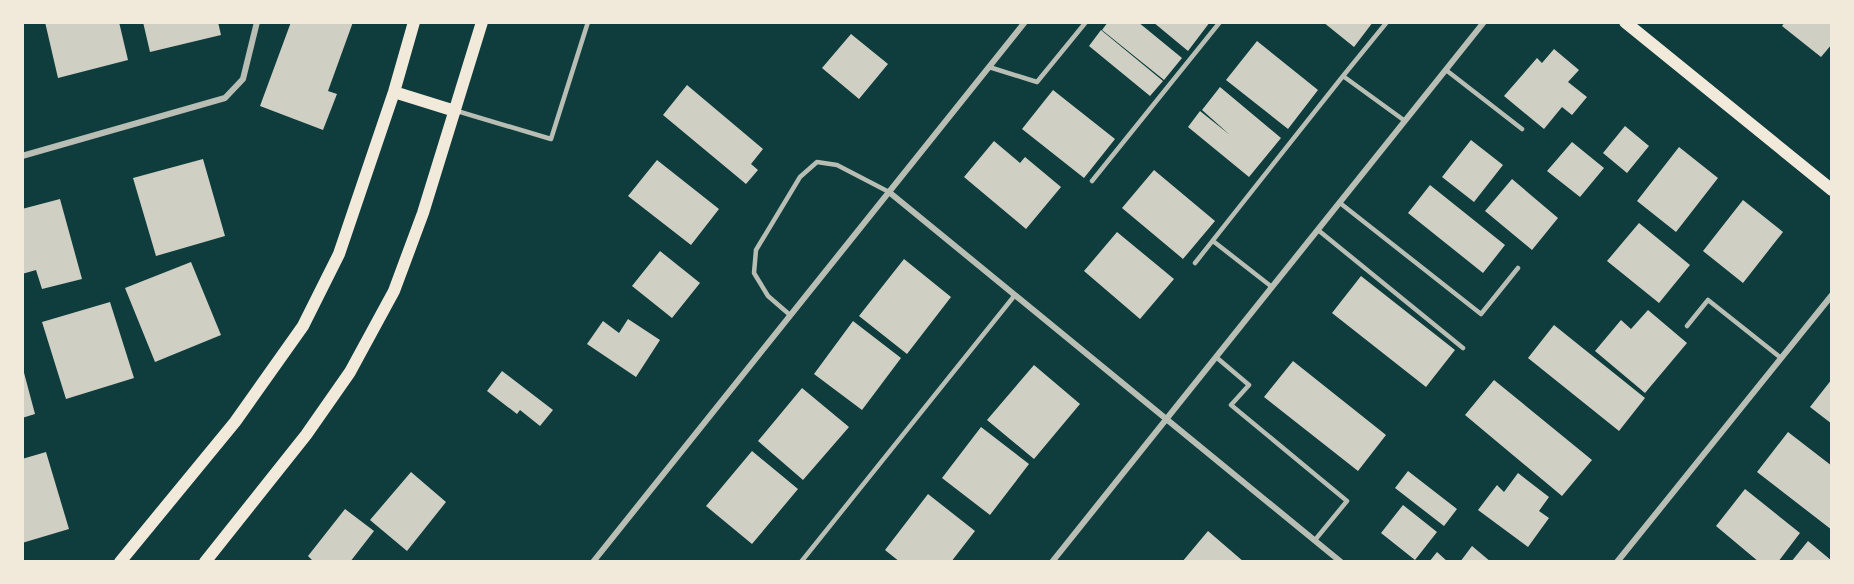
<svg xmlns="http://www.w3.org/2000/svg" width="1854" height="584" viewBox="0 0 1854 584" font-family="'DM Sans',sans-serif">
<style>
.building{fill:#cfcfc3}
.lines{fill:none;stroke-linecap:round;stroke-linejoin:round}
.service{stroke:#b8beb3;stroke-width:4.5}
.minor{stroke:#b8beb3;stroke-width:6}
.secondary{stroke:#f1e9da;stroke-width:12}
</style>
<rect width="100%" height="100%" fill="#0f3d3e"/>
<path class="building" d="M45,22H119L128,60L58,78Z
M143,22H218L221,35L150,52Z
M291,22H353L328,91L337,94L323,130L260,106Z
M1108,22H1138L1182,58L1164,80L1102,30Z
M1153,22H1210L1188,51Z
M1323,22H1373L1354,47Z
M1785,22H1832V44L1821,57L1782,26Z
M1101,30L1163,81L1150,96L1089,46Z
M851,34L888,64L859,99L822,68Z
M1257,41L1318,90L1288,129L1226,80Z
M1554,49L1579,70L1568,82L1587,97L1572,115L1562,107L1544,129L1504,96L1537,58L1542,63Z
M687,85L763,149L751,164L758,170L746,184L663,115Z
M1220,87L1281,138L1249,177L1188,127L1200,111L1230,135L1202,110Z
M1053,90L1115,139L1084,178L1022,129Z
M1625,126L1649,146L1627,173L1603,153Z
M1471,140L1503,165L1474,202L1442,177Z
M994,141L1020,163L1025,157L1061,187L1026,229L964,177Z
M1572,142L1604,168L1580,197L1547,171Z
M1679,147L1718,178L1676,232L1637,201Z
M203,159L225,236L156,256L133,178Z
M657,160L719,209L691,245L628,196Z
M1154,170L1215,221L1183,259L1122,208Z
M1512,179L1558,218L1532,250L1485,211Z
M1430,185L1505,245L1483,273L1408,213Z
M60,199L82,279L42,289L36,270L22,274V209Z
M1743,200L1783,232L1743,283L1703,251Z
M1639,223L1690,265L1659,303L1607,261Z
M1117,232L1174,279L1140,319L1084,271Z
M660,251L700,283L672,318L632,286Z
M904,259L951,297L907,354L859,316Z
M191,262L221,335L155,362L125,288Z
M1361,276L1455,350L1426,387L1332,313Z
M110,302L134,378L66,399L42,322Z
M1648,310L1687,343L1645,393L1595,351L1621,320L1631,329Z
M628,319L660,340L636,377L587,344L603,321L619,333Z
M853,321L901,358L862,410L814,374Z
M1554,325L1645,398L1619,431L1528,358Z
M1293,361L1386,435L1358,471L1264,397Z
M1034,365L1080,404L1034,459L987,420Z
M23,369L35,414L22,418V370Z
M502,371L553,410L540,426L520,410L517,414L487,391Z
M1832,379V424L1810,407Z
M1494,380L1592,460L1562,496L1465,415Z
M802,388L849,427L803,480L758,441Z
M981,427L1029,464L990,515L942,478Z
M1788,432L1832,466V530L1757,472Z
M752,451L798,489L752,544L706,506Z
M46,452L69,529L22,543V459Z
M1408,471L1457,509L1444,526L1395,488Z
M411,472L446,502L407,551L370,520Z
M1518,473L1549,497L1539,511L1549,518L1528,547L1478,510L1497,485L1504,492Z
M1745,489L1800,533L1778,562H1759L1716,526Z
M928,494L975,531L951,562H900L885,550Z
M1403,505L1437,532L1415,560L1381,533Z
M345,509L374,531L350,562H314L308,556Z
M1208,531L1244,562H1182Z
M1808,541L1832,561V562H1791Z
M1472,546L1491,562H1460Z
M1437,552L1448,562H1429Z"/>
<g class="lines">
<path class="service" d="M1387,22L1343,76L1405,121
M989,67L1037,82L1086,22
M1446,70L1522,129
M457,111L551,139L588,22
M1092,181L1220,22
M1340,203L1481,314L1518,268
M1318,230L1463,348
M1213,241L1272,287
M1195,263L1343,76
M790,315L768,296L754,273L756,250L800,177L817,162L837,165L889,192
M1687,326L1708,300L1781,358
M1216,357L1249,385L1231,405L1347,501L1315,540
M801,562L1015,295"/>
<path class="minor" d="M22,156L225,98L243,79L257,22
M889,192L1341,562
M593,562L1025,22
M1052,562L1484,22
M1617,562L1832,295"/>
<path class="secondary" d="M1625,22L1832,190
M394,92L455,111
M120,562L235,422L303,326L339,254L394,92L414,22
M205,562L306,435L350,372L394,291L423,213L482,22"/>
</g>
<rect width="1854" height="584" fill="none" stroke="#f1e9da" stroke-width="48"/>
</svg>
